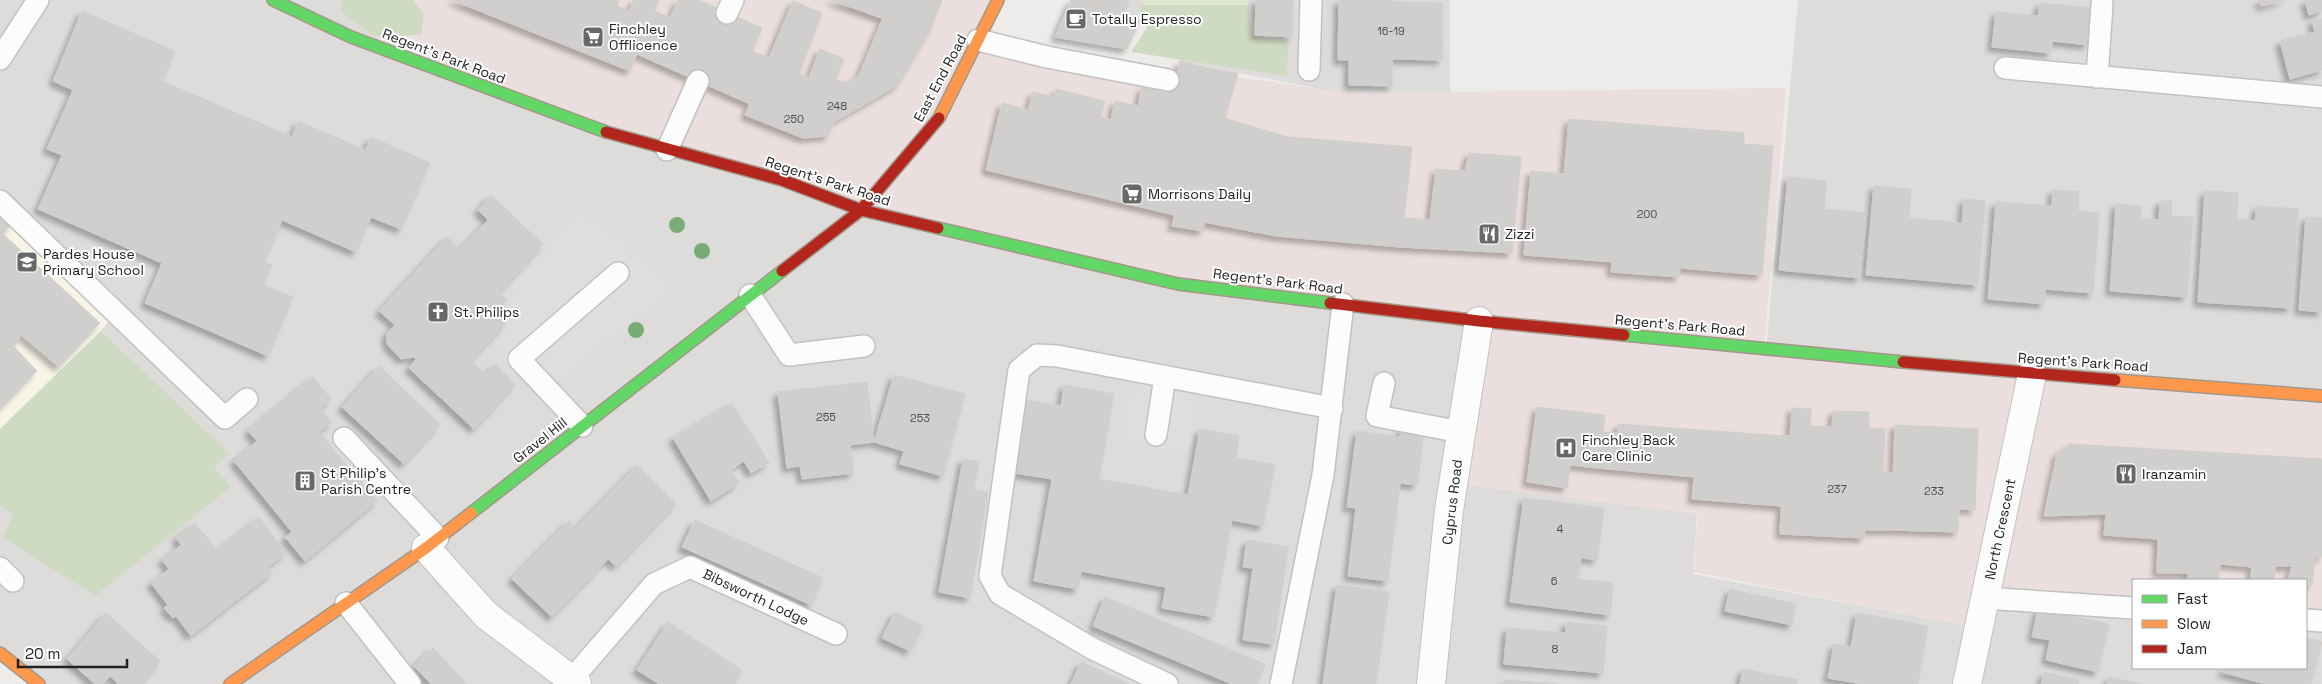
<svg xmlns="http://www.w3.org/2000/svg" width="2322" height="684" viewBox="0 0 2322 684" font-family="'Space Grotesk',sans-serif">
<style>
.residential{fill:#dedcdb}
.commercial{fill:#ebdede}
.education{fill:#f6f4e7}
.grass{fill:#dfe8cc}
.forest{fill:#cedac2}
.parking{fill:#dfdedd}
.building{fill:#d1cfcd;stroke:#d1cecc;filter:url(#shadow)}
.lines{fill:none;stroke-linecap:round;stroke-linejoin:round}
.lane-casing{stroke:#c2c1c0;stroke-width:24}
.street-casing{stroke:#c2c1c0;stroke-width:30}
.fast-casing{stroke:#a39788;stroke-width:14}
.slow-casing{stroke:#a39788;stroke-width:14}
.jam-casing{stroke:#a39788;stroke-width:14}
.lane{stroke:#fcfcfc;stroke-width:21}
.street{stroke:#fcfcfc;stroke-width:28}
.fast{stroke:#63d668;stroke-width:11}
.slow{stroke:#ff974d;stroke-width:11}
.jam{stroke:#b3261e;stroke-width:11}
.tree{fill:#79ac75}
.labels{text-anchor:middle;stroke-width:4;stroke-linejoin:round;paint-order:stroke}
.number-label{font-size:11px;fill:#4d4c4c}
.poi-label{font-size:14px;fill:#212121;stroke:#fff;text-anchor:start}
.street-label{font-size:14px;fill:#212121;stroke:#fff}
</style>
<defs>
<filter id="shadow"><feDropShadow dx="-4.5" dy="4.5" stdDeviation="2.5" flood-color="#0004"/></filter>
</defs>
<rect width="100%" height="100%" fill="#eeecea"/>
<path class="residential" d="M0,0H410L1478,321L1697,513L1693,574L1985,629L1989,609L2133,615V668H2306V626L2322,627V684H39L0,652V429L101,331L110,319L0,206Z
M1087,0H1450V93L1344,94L1180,61L1140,21Z
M1798,0H2322V396L1766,350Z"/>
<path class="commercial" d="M410,0H998L982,33L1161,66L1347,93L1786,88L1764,349L2322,396V627L2306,626V580H2133V615L1990,608L1987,630L1693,572L1698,514L1455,484L1478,324L1176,284L861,210L391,51Z"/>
<path class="education" d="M0,206L110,319L101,331L0,429Z"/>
<path class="grass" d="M1145,0H1248V5H1142Z"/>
<path class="forest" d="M341,0H413L424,14L421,35L374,36L342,12Z
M1142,5H1248L1252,36L1288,42L1287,76L1131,52L1147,28L1139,13Z
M101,331L229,453L214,467L231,487L95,596L3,537L13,515L0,505V429Z"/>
<path class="parking" d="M581,213L674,285L540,396L494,345L513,321L505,311L518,296L510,290Z
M1132,382L1198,393L1188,453L1122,442Z"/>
<path class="building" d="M452,0H619L617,6L629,11L634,0H659L630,71Z
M678,0H699L762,28L752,51L770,59L750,104L637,54L654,11L670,18Z
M831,0H942L928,35Z
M1071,0H1086L1140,21L1127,49L1055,37Z
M1086,0H1129L1124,15Z
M1256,0H1293L1292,37L1255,35Z
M1339,0H1393V2L1443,3L1442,60L1392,59V86L1349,85V60H1338Z
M2259,0H2285L2261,6Z
M2305,0H2322V11L2309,15Z
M793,1L822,13L799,74L809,77L820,49L844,59L835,79L846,83L859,75L883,18L928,35L898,85L834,122L828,136L803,138L745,115Z
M2040,3L2092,8L2088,45L2052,41L2051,53L1992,47L1996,12L2038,16Z
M82,11L175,51L162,81L292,137L298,121L365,150L371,137L430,163L401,229L371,217L356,252L282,220L264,262L272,265L263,285L293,297L268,356L145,303L162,263L38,209L62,155L47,149L73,90L53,81Z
M2322,19V70L2290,79L2280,41L2315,32L2312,21Z
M1180,61L1209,68L1174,215L986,170L1002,103L1028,110L1033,92L1054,97L1056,89L1105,101L1101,117L1111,120L1115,101L1138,106L1142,87L1172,94Z
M1209,68L1238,73L1214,154L1203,231L1172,226Z
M1224,118L1288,137L1276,236L1204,222L1214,154Z
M1569,119L1744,133V144L1773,146L1762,275L1680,268L1679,277L1611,272L1612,262L1524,255L1531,171L1564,174Z
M1288,137L1412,147L1404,218L1430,220L1436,169L1465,171L1469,153L1521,157L1512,253L1400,247L1276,236Z
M1788,177L1826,181L1824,209L1866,213L1860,278L1779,270Z
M1874,186L1911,189L1909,218L1962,223L1964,199L1985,201L1978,285L1866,275Z
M2053,190L2079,192L2078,211L2099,213L2093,293L2045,289Z
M2205,191L2238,193L2237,219L2255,221L2257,206L2298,209L2291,308L2198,302Z
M491,195L543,244L499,293L507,300L495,312L506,322L471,361L485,374L495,364L515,384L474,429L409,368L416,359L414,357L401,359L387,344V333L395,325L379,311L447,237L460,249L488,220L478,210Z
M2160,201H2172L2171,216L2193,217L2187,297L2110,291L2116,204L2141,206V218L2159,220Z
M1996,202L2052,206L2044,304L1988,299Z
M0,214L12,223L3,234L100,323L59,367L21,335L14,347L37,371L0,409Z
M2306,217L2322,218V312L2299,310Z
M379,366L440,424L404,464L342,407Z
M894,375L965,394L943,476L900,464L904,451L874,442Z
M313,377L331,399L320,408L332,422L319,432L377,501L305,561L285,537L292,532L234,461L257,441L248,431Z
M867,382L874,442L850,445L854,473L802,479L800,466L787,468L778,392Z
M1064,385L1114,394L1099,479L1188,495L1200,429L1239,436L1236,458L1275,465L1263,526L1232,520L1214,617L1162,608L1166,587L1081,571L1078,589L1034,581L1052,479L1014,473L1027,400L1061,406Z
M732,403L769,463L751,473L744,461L731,470L739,483L711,501L673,438Z
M1537,407L1605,415L1598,468L1570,465L1567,488L1527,482Z
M1792,408L1811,409L1810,426L1832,427L1833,411L1869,412V428L1885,429L1883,472L1893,473L1891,530H1865L1864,538L1780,534L1784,436H1790Z
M1618,424L1784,436L1781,506L1692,499L1694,477L1598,468L1603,432L1618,433Z
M1895,425L1978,429L1975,510L1959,509L1958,532L1891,530Z
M1401,428L1424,431L1417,485L1400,483L1388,581L1348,576L1356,508L1347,507L1357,431L1400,437Z
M2070,444L2322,459V557H2315L2312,585H2306V580H2288L2292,566H2275L2274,580H2250L2252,567L2220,564L2218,580H2188V573H2157L2158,539L2104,535L2106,514L2044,516L2057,454Z
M963,459L979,462L974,489L958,487Z
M637,465L676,504L616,566L608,559L552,617L512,579L569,521L576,528Z
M958,487L988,492L970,598L939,592Z
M1524,498L1604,508L1597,560L1517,549Z
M259,517L286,553L268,567L241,532Z
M695,520L823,578L811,605L682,547Z
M195,523L217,550L241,532L272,573L229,606L176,538Z
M1247,540L1288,547L1274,644L1243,640L1253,568L1243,567Z
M181,545L229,606L191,636L176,616L173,618L164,608L168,605L151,583L169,569L162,560Z
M1517,549L1581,558L1578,579L1613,583L1610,615L1510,602Z
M1337,585L1389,592L1376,684H1323Z
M1730,589L1796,604L1792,625L1725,611Z
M1105,597L1265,664L1257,684H1232L1093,626Z
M2038,609L2109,624L2098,672L2046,660L2050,640L2032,637Z
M895,612L923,626L910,651L882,638Z
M106,613L160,661L140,684H118L110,676L103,684H95L67,659Z
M1857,613L1928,626L1918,684H1863L1828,678L1834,644L1851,647Z
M668,622L742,670L733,684H659L637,670Z
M1566,622L1607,626L1603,673L1504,664L1507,628L1566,633Z
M2306,638L2322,642L2311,684H2265L2222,672L2224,668H2306Z
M433,648L467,684H431L414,666Z
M1081,662L1129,684H1071Z
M1743,669L1798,680L1797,684H1740Z
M2044,672L2079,680L2078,684H2041Z
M2109,677L2141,684H2107Z
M1505,680L1558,684H1504Z"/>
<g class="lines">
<g class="lane-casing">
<path id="lane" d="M727,13L733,0
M978,40L1047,57L1168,80
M0,59L38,0
M2005,68L2322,97
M1309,70L1311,0
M2097,77L2102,4
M667,150L698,81
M0,201L225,418L247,399
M750,295L789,355L864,346
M1384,383L1377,416L1461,432
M582,426L519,359L618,273
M1156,435L1165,377
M344,438L438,538
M0,568L13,581
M1985,598L2133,608
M346,603L410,684
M2306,620L2322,621
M571,680L654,584L690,567L836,634
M1167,684L1093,649L1000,594L990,576L1019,370L1037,355L1057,356L1332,408
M1281,684L1323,475L1343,304"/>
</g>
<g class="street-casing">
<path id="street" d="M426,548L486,615L577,684
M1431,684L1449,510L1479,321
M1967,684L2032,374"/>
</g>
<g class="fast-casing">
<path id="fast" d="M273,0L351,37L606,132
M938,228L1178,284L1330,303
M1624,335L1903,362
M471,513L782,271"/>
</g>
<g class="slow-casing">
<path id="slow" d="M939,118L998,0
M2115,380L2322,396
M0,653L39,684
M230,684L426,548L471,513"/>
</g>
<g class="jam-casing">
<path id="jam" d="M606,132L782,180L861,210L938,228
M782,271L861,210L939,118
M1330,303L1479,321L1624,335
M1903,362L2115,380"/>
</g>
<use href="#lane" class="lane"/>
<use href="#street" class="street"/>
<use href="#fast" class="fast"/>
<use href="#slow" class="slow"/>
<use href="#jam" class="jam"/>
</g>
<g class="tree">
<circle cx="677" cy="225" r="8"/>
<circle cx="702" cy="251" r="8"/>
<circle cx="636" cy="330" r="8"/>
</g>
<defs>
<g id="cafe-square" transform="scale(1.125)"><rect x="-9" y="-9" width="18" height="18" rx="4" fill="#696867" stroke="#fff"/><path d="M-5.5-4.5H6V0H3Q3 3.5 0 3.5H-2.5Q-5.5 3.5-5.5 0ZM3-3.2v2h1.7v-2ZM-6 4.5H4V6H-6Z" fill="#fff"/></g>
<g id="supermarket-square" transform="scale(1.125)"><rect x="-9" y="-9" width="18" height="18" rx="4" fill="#696867" stroke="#fff"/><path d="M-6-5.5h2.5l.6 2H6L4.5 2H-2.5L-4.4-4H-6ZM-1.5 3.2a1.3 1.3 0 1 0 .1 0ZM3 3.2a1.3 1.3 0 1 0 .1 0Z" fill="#fff"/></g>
<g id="restaurant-square" transform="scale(1.125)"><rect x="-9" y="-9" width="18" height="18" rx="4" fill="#696867" stroke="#fff"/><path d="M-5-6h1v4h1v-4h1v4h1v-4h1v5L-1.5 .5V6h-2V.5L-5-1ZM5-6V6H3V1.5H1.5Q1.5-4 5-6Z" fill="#fff"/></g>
<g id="school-square" transform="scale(1.125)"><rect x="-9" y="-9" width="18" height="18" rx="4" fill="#696867" stroke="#fff"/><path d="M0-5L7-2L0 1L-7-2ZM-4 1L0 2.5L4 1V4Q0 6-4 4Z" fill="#fff"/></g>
<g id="church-square" transform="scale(1.125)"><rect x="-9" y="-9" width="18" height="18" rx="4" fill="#696867" stroke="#fff"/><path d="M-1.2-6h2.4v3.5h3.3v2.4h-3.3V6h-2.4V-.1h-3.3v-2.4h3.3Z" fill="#fff"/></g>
<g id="hospital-square" transform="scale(1.125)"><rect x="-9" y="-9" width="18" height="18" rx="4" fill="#696867" stroke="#fff"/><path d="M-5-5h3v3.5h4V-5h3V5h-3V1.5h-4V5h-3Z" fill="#fff"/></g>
<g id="building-square" transform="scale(1.125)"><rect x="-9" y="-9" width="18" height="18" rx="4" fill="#696867" stroke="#fff"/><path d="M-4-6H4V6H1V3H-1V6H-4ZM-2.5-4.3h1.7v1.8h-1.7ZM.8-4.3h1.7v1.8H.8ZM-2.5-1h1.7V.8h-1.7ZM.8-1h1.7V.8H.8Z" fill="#fff"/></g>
</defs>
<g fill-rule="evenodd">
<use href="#cafe-square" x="1076" y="19"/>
<use href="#supermarket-square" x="593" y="37"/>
<use href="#supermarket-square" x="1132" y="194"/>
<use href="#restaurant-square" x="1489" y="234"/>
<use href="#school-square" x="27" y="262"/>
<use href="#church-square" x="438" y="312"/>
<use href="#hospital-square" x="1566" y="448"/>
<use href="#restaurant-square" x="2126" y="474"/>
<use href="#building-square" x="305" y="481"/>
</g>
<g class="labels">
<g class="number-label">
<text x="1391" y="35">16-19</text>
<text x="837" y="110">248</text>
<text x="794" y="123">250</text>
<text x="1647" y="218">200</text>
<text x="826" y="421">255</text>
<text x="920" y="422">253</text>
<text x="1837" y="493">237</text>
<text x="1934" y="495">233</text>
<text x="1560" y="533">4</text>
<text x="1554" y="585">6</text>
<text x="1555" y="653">8</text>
</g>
<g class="poi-label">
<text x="1092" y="24">Totally Espresso</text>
<text x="609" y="34">Finchley<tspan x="609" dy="16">Offlicence</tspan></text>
<text x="1148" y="199">Morrisons Daily</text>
<text x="1505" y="239">Zizzi</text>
<text x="43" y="259">Pardes House<tspan x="43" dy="16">Primary School</tspan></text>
<text x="454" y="317">St. Philips</text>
<text x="1582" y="445">Finchley Back<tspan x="1582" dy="16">Care Clinic</tspan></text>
<text x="321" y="478">St Philip's<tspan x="321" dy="16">Parish Centre</tspan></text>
<text x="2142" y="479">Iranzamin</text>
</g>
<g class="street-label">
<text transform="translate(444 56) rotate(21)" y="5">Regent's Park Road</text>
<text transform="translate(940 78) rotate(-62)" y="5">East End Road</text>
<text transform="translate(828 181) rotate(18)" y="5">Regent's Park Road</text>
<text transform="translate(1278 281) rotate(7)" y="5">Regent's Park Road</text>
<text transform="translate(1680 325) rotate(5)" y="5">Regent's Park Road</text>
<text transform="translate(2083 362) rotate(4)" y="5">Regent's Park Road</text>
<text transform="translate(540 440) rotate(-38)" y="5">Gravel Hill</text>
<text transform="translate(1452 502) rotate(-83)" y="5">Cyprus Road</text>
<text transform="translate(2000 529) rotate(-78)" y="5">North Crescent</text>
<text transform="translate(756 597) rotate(25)" y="5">Bibsworth Lodge</text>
</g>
</g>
<rect x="2132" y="579" width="175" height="90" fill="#ffffff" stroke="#a6a6a6"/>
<rect x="2142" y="595" width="25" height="8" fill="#63d668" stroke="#a6a6a6"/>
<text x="2177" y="604" font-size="15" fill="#212121">Fast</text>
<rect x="2142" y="620" width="25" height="8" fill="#ff974d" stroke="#a6a6a6"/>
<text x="2177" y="629" font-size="15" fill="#212121">Slow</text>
<rect x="2142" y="645" width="25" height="8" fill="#b3261e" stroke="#a6a6a6"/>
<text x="2177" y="654" font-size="15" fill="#212121">Jam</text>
<path d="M18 659v8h109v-8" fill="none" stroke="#212121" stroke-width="2.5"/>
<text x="25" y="659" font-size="15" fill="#212121" stroke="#ffffff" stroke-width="4" paint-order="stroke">20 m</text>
</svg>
